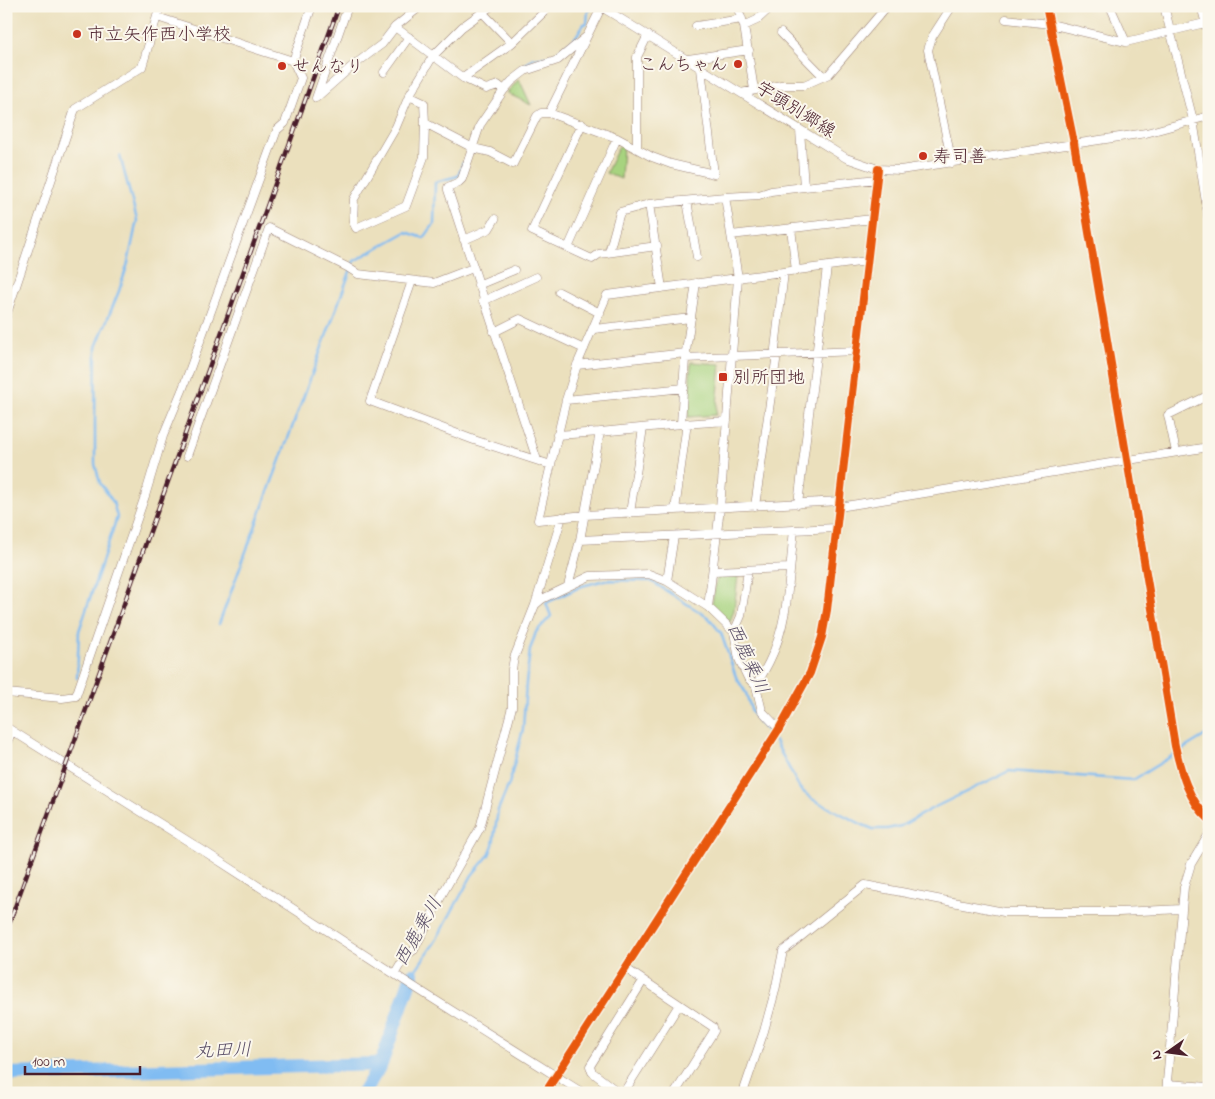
<svg xmlns="http://www.w3.org/2000/svg" width="1215" height="1099" viewBox="0 0 1215 1099" font-family="'Indie Flower','Klee One',sans-serif">
<style>
.green{fill:#a7d37f;stroke:#787955}
.lines{fill:none;stroke-linecap:round;stroke-linejoin:round}
.stream{stroke:#80bcf2;stroke-width:2.5}
.river{stroke:#80bcf2;stroke-width:14}
.minor-casing{stroke:#9a8074;stroke-width:9}
.minor{stroke:#fff;stroke-width:8}
.rail-casing{stroke:#4a1f2b;stroke-width:4.5}
.rail{stroke:#fbf7ec;stroke-width:2.5;stroke-dasharray:8;stroke-linecap:butt}
.cycleway-casing{stroke:#fbf7ec;stroke-width:11}
.cycleway{stroke:#e8590c;stroke-width:8}
.poi-dot{fill:#c8321e;stroke:#fbf7ec;stroke-width:2}
.labels{text-anchor:middle;stroke-width:4;stroke-linejoin:round;paint-order:stroke}
.poi-label{font-size:18px;fill:#4a1f2b;stroke:#fbf7ec;text-anchor:start}
.street-label{font-size:18px;fill:#4a1f2b;stroke:#fbf7ec}
.water-label{font-size:19px;font-style:italic;fill:#5a4e67;stroke:#fbf7ec}
</style>
<rect width="100%" height="100%" fill="#fbf7ec"/>
<filter id="ink" filterUnits="userSpaceOnUse"><feTurbulence type="fractalNoise" baseFrequency=".02" numOctaves="2"/><feDisplacementMap in="SourceGraphic" scale="10" xChannelSelector="R" yChannelSelector="G"/><feConvolveMatrix kernelMatrix="1 2 1 2 8 2 1 2 1" color-interpolation-filters="sRGB"/></filter>
<filter id="wash" filterUnits="userSpaceOnUse"><feTurbulence type="fractalNoise" baseFrequency=".0096" numOctaves="4" result="noise"/><feDisplacementMap in="SourceGraphic" scale="20" xChannelSelector="R" yChannelSelector="G"/><feGaussianBlur stdDeviation="1.12" result="paint"/><feColorMatrix in="noise" values="0 0 0 0 0 0 0 0 0 0 0 0 0 0 0 0 0 1.4 0 .05"/><feComposite in="paint" operator="in"/></filter>
<g filter="url(#wash)">
<rect width="100%" height="100%" fill="#ebe0bd"/>
<path class="green" d="M519,79L531,105L507,93Z
M619,146L623,147L621,179L606,173Z
M691,362L721,364L716,415L688,417Z
M738,576L734,610L730,622L711,608L717,577Z"/>
<g class="lines">
<path class="stream" d="M494,98L505,82L533,58L552,57L575,38L584,24L587,23L588,11L596,6
M219,624L354,261L406,232L424,238L434,224L435,182L458,176L463,163
M77,678L79,631L117,517L113,502L100,483L95,464V421L96,347L119,291L128,263L137,220L120,156
M775,741L800,789L812,799L863,825L873,829H887L901,826L931,809L1009,771L1133,780L1209,733
M412,975L435,942L472,875L489,855L493,845L498,810L509,784L523,729L526,683L530,650L536,632L551,616L546,603L582,586L605,580L651,581L709,618L721,633L736,677L746,693L752,713L771,736"/>
<path class="river" d="M6,1074L381,1064
M363,1093L381,1064L412,975"/>
</g>
</g>
<g filter="url(#ink)">
<g class="lines">
<g class="minor-casing">
<path id="minor" d="M348,6L316,98L350,68L382,44L395,27
M421,6L395,27L463,78L486,89L498,85L504,90
M600,6L846,158L878,169L900,170L1146,133L1209,116
M737,6L744,26L754,90
M952,6L932,37L928,50L952,163
M1046,6L1074,143L1175,746C1181,772 1188,800 1209,819
M1110,6L1126,42
M1164,6L1193,120L1209,221
M1201,6L1209,35
M482,12L512,43
M157,17L293,61
M1006,19L1050,24L1126,42L1209,22
M696,26L742,19
M744,26L757,20L772,6
M781,33L823,76
M688,59L749,50
M384,72L409,37
M463,78L512,43L545,11L540,6
M741,93L781,85H804L829,74L887,6
M409,96L424,103L425,123L424,157L406,206L356,228L353,222L354,199L396,127L409,96L433,56L462,27L491,6
M549,113L602,6
M425,123L473,148L490,152L513,164L537,116L541,113H549L617,138L652,157L671,164L714,174L701,69
M582,124L532,231L592,259L599,254L657,246
M800,130L804,187
M637,148V57L648,35
M687,201L697,257
M649,204L662,288
M791,228L796,271
M731,235L872,219
M464,240L489,229L495,219
M568,248L617,138
M609,252L620,212L649,204L725,197L759,195L771,191L804,187L877,179
M412,281L370,401L474,440L551,465
M478,285L514,270
M559,292L600,313
M483,301L536,277
M6,316L75,109L142,67L160,6
M594,329L691,318
M494,332L520,319L584,349
M685,358L857,351
M577,365L686,353
M566,400L684,388
M683,424L727,421
M557,435L600,432L681,424L685,358L696,283
M1176,452L1168,415L1209,395
M187,456L269,228L347,267L358,274L434,283L473,268
M537,460L448,190V187L459,182L462,179L480,125L504,90L512,81L525,71L558,60L587,36
M840,501L585,515L538,520L566,400L577,365L607,295L867,261
M798,504L827,267
M755,506L776,361L775,349L784,272
M839,507L1209,447
M675,510L687,423
M630,513L643,428
M580,540L836,528
M714,571L790,568
M667,581L674,536
M568,586L580,540L600,432
M535,605L542,599L590,576L649,574L667,581L708,607L734,632L739,659L748,678L756,686L762,711L779,729
M708,607L720,508L738,278L725,197
M734,632L741,616L748,570
M756,686C760,678 765,670 769,662C789,623 789,573 794,530
M6,693L62,698L76,696L145,496L163,436L183,388L277,130L285,123L301,78L293,61L312,6
M6,727L207,853L419,990L583,1093
M6,744L12,731
M625,968L713,1027L714,1031L675,1093
M395,973L405,956L414,950L444,891L480,828L512,707V669L514,658L535,605L562,517
M643,981L590,1066L592,1072L618,1092H624L679,1005
M1167,1084L1209,1087
M545,1093L779,729L810,673L822,637L827,610L878,169
M743,1093L764,1031L775,991L783,951L865,885L1004,912H1119L1182,909
M1166,1093L1184,887L1191,864L1209,834"/>
</g>
<use href="#minor" class="minor"/>
<g class="rail-casing">
<path id="rail" d="M6,932L339,6"/>
</g>
<use href="#rail" class="rail"/>
<g class="cycleway-casing">
<path id="cycleway" d="M1046,6L1074,143L1175,746C1181,772 1188,800 1209,819
M545,1093L779,729L810,673L822,637L827,610L878,169"/>
</g>
<use href="#cycleway" class="cycleway"/>
</g>
</g>
<g class="poi-dot">
<circle cx="77" cy="34" r="5"/>
<circle cx="738" cy="64" r="5"/>
<circle cx="282" cy="66" r="5"/>
<circle cx="923" cy="156" r="5"/>
<rect x="718" y="372" width="10" height="10" rx="2.5"/>
</g>
<g class="labels">
<g class="poi-label">
<text x="87" y="40">市立矢作西小学校</text>
<text x="728" y="70" text-anchor="end">こんちゃん</text>
<text x="292" y="72">せんなり</text>
<text x="933" y="162">寿司善</text>
<text x="733" y="383">別所団地</text>
</g>
<g class="street-label">
<text transform="translate(796 109) rotate(32)" y="6">宇頭別郷線</text>
</g>
<g class="water-label">
<text transform="translate(749 658) rotate(66)" y="7">西鹿乗川</text>
<text transform="translate(417 931) rotate(-60)" y="7">西鹿乗川</text>
<text transform="translate(223 1049) rotate(-2)" y="7">丸田川</text>
</g>
</g>
<rect width="1215" height="1099" fill="none" stroke="#fbf7ec" stroke-width="25"/>
<g transform="translate(1168 1052) rotate(256)" stroke="#fbf7ec" stroke-width="4" paint-order="stroke">
<path d="M0-4L9 19L0 12L-9 19Z" fill="#4a1f2b"/>
<text y="-8" font-size="14" font-weight="bold" text-anchor="middle" fill="#4a1f2b">N</text>
</g>
<path d="M25 1066v8h115v-8" fill="none" stroke="#4a1f2b" stroke-width="2.5"/>
<text x="32" y="1066" font-size="15" fill="#4a1f2b" stroke="#fbf7ec" stroke-width="4" paint-order="stroke">100 m</text>
</svg>
